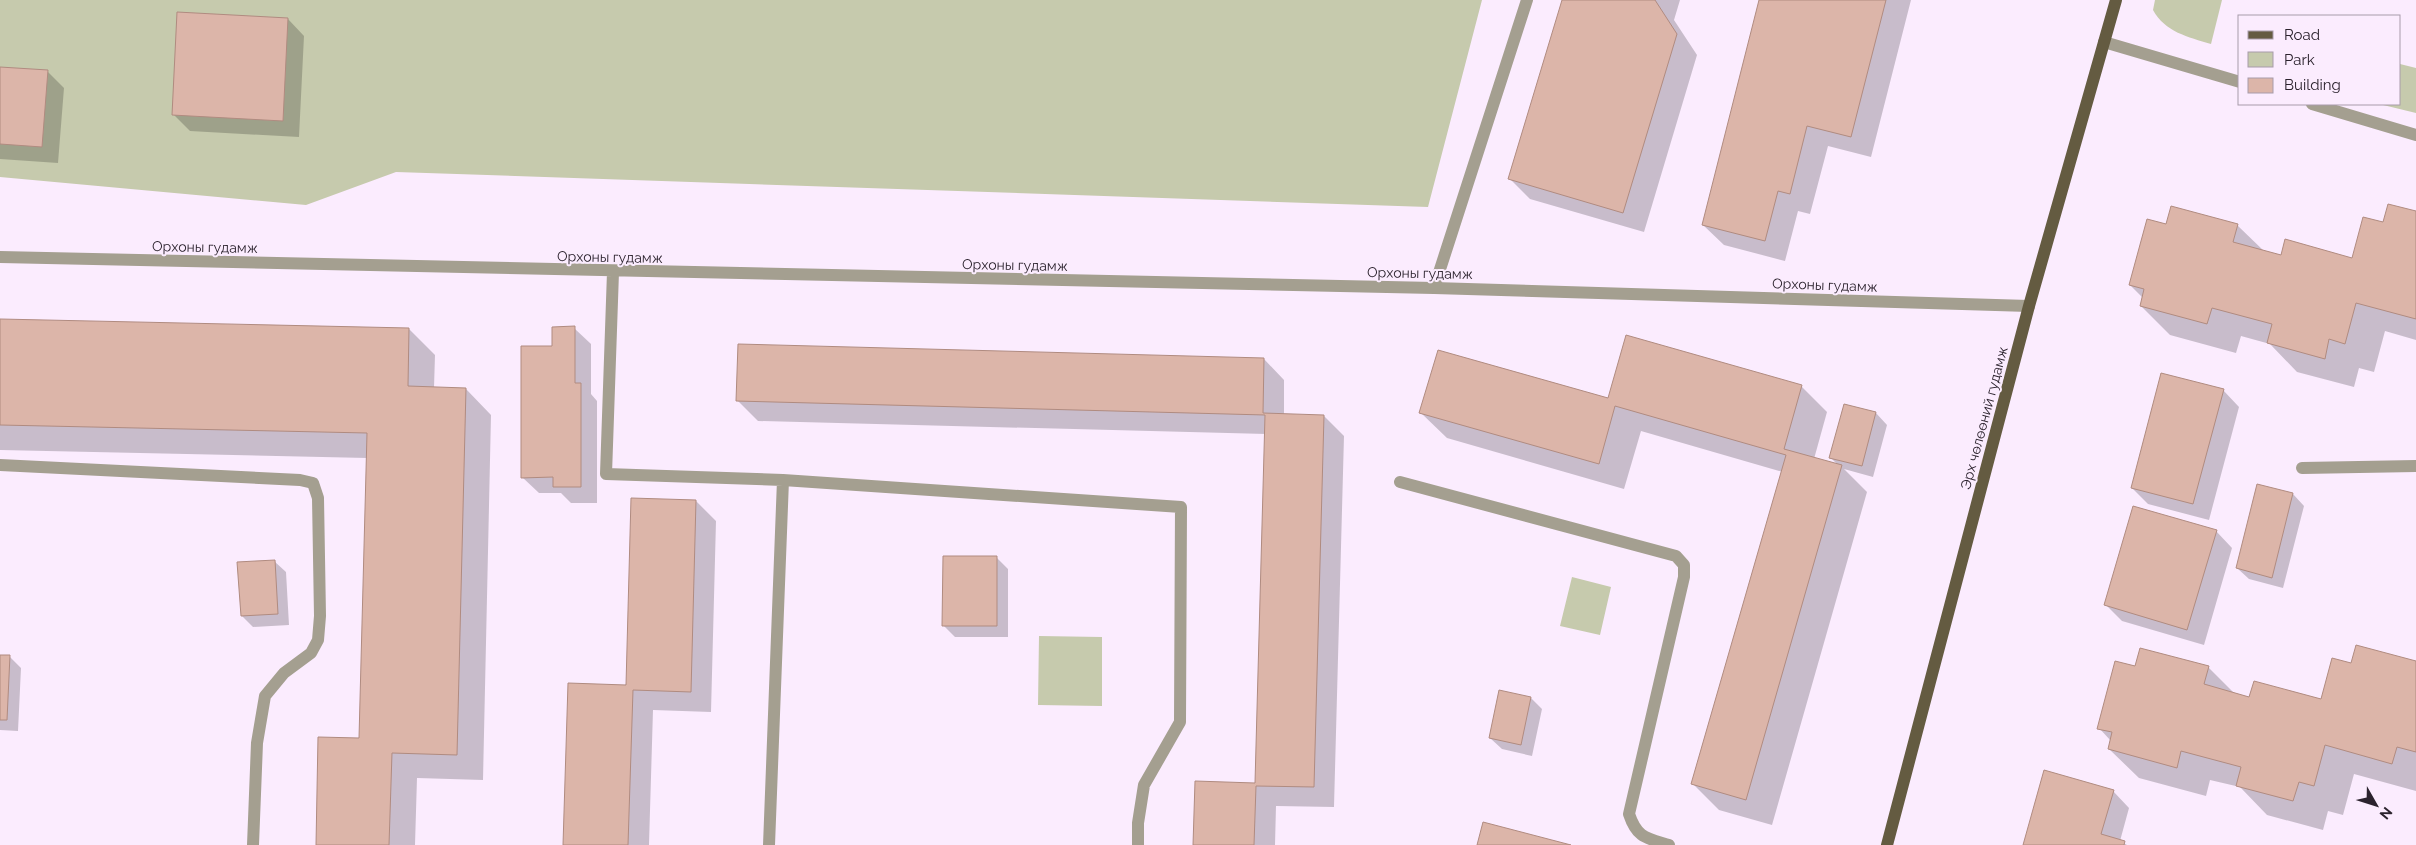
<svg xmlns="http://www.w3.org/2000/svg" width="2416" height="845" viewBox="0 0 2416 845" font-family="Raleway,sans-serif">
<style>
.green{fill:#c6caad}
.shadow{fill:#0003}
.building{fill:#dcb5a9;stroke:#b08b80}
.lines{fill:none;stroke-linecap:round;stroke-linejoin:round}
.minor{stroke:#a49f90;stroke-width:12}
.major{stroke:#645b41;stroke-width:12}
.labels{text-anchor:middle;stroke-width:4;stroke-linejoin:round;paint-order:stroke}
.street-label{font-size:14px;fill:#2b222d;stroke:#fbecfe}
</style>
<rect width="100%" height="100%" fill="#fbecfe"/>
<path class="green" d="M0,0H1482L1428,207L396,172L306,205L0,177Z
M2155,0H2222L2211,44C2188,37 2165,32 2153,10Z
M2400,64L2416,68V113L2379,104H2400Z
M1572,577L1611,587L1600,635L1560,626Z
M1039,636L1102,637V706L1038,705Z"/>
<path class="shadow" d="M1563,0H1680L1674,20L1697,55L1644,232L1530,199L1510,179Z
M1760,0H1911L1871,157L1828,146L1810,214L1798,211L1785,261L1724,245L1703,225Z
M288,19L304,36L299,137L190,131L173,114Z
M0,68L48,72L64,88L58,163L0,159Z
M2416,212V340L2385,331L2374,372L2359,368L2354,387L2297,372L2270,344L2241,336L2236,353L2170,335L2141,306L2143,298L2130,285L2167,226L2237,225L2265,252L2282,257L2353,259L2384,223Z
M0,320L409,329L435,355L434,388L466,389L491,415L483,780L417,778L415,845H317L360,739L367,458L0,450Z
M574,328L591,344V394L597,401V503H571L561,493H539L522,477L553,347Z
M1264,359L1284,380V415L1324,416L1344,436L1334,807L1276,806L1275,845H1194L1256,784L1266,434L758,421L737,400Z
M1801,386L1827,412L1814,459L1839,466L1830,457L1845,405L1876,413L1887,425L1873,477L1844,469L1867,492L1772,825L1719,810L1693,784L1783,472L1641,431L1624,489L1447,438L1421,413Z
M2223,390L2239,407L2209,520L2148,504L2132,488Z
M2293,494L2304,506L2283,588L2249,579L2237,568Z
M696,501L716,521L711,712L653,710L649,845H564Z
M2216,531L2232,548L2204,645L2122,621L2106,605Z
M997,558L1008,569V637H955L943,625Z
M274,561L286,572L289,625L253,627L242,616Z
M0,656L10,657L21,668L18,731L0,730Z
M2416,662V791L2354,774L2343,815L2328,811L2323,830L2267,815L2240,787L2210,780L2206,796L2139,778L2109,749L2111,741L2099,728L2136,668L2208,667L2235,694L2250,698L2322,700L2352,665Z
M1531,698L1542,709L1532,756L1502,749L1490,738Z
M2113,791L2129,808L2120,841L2127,845H2025Z"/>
<path class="building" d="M1562,0H1655L1677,34L1623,213L1508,179Z
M1759,0H1886L1851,137L1807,126L1790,194L1778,191L1765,241L1702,225Z
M177,12L288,18L283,121L172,115Z
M0,67L48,70L42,147L0,144Z
M2388,204L2416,211V319L2356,303L2345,344L2329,339L2325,359L2267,343L2272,324L2212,308L2207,324L2140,306L2144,289L2129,285L2147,219L2166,224L2171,206L2238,224L2233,242L2281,255L2285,239L2352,258L2363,217L2383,222Z
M0,319L409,328L408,386L466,388L457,755L392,753L389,845H316L318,737L359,738L367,433L0,425Z
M575,326V383H581V487H553V477L521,478V346H552V327Z
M1626,335L1802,385L1784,449L1842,465L1746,800L1691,784L1786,455L1615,406L1599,464L1419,413L1438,350L1608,398Z
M738,344L1264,358L1263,413L1324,415L1314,787L1256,786L1254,845H1193L1195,781L1255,783L1265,415L736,401Z
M2161,373L2224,389L2193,504L2131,488Z
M1844,404L1876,412L1862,466L1829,458Z
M2257,484L2293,493L2272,578L2236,568Z
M631,498L696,500L691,692L633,690L628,845H563L568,683L626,685Z
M2133,506L2217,530L2187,630L2104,605Z
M943,556H997V626H942Z
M275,560L278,614L241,616L237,562Z
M2356,645L2416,661V752L2397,747L2392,764L2325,745L2314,786L2299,782L2293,801L2236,786L2241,767L2181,751L2177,768L2108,749L2112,732L2097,729L2115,661L2135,666L2140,648L2209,666L2204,684L2249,697L2254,681L2321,699L2332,658L2351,663Z
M0,655H10L7,720H0Z
M1499,690L1531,697L1521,745L1489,738Z
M2044,770L2114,790L2101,834L2125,841L2124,845H2023Z
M1483,822L1571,845H1477Z"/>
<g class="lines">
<path class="minor" d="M2104,42L2240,82
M2312,104L2416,135
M0,257L1434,288L2029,306
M613,272L606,474L783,480L769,845
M1434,288L1527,0
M0,465L300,480L313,483L318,498L320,616L318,640L311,653L284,673L265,696L257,743L253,845
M2302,468L2416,466
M783,480L1181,507L1180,722L1144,785L1138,823V845
M1400,482L1676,556L1684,565V577L1629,814C1637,838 1646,838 1669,845"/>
<path class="major" d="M1887,845L2029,306L2116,0"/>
</g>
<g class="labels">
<g class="street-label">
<text transform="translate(205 247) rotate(1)" y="5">Орхоны гудамж</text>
<text transform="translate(610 257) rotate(1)" y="5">Орхоны гудамж</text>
<text transform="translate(1015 265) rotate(1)" y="5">Орхоны гудамж</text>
<text transform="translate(1420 273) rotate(1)" y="5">Орхоны гудамж</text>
<text transform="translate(1825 285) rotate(2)" y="5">Орхоны гудамж</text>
<text transform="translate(1984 418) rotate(-75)" y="5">Эрх чөлөөний гудамж</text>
</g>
</g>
<rect x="2238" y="15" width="162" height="90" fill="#fbecfe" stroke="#a89baa"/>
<rect x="2248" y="31" width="25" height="8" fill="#645b41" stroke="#a89baa"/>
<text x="2284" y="40" font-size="15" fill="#2b222d">Road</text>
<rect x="2248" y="52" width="25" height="15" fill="#c6caad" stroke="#a89baa"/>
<text x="2284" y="65" font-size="15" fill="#2b222d">Park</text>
<rect x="2248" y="78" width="25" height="15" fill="#dcb5a9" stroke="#a89baa"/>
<text x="2284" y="90" font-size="15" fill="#2b222d">Building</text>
<g transform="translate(2376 805) rotate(129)" stroke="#fbecfe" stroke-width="4" paint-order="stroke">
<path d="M0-4L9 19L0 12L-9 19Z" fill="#2b222d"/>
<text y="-8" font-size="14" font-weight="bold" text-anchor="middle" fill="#2b222d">N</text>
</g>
</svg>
